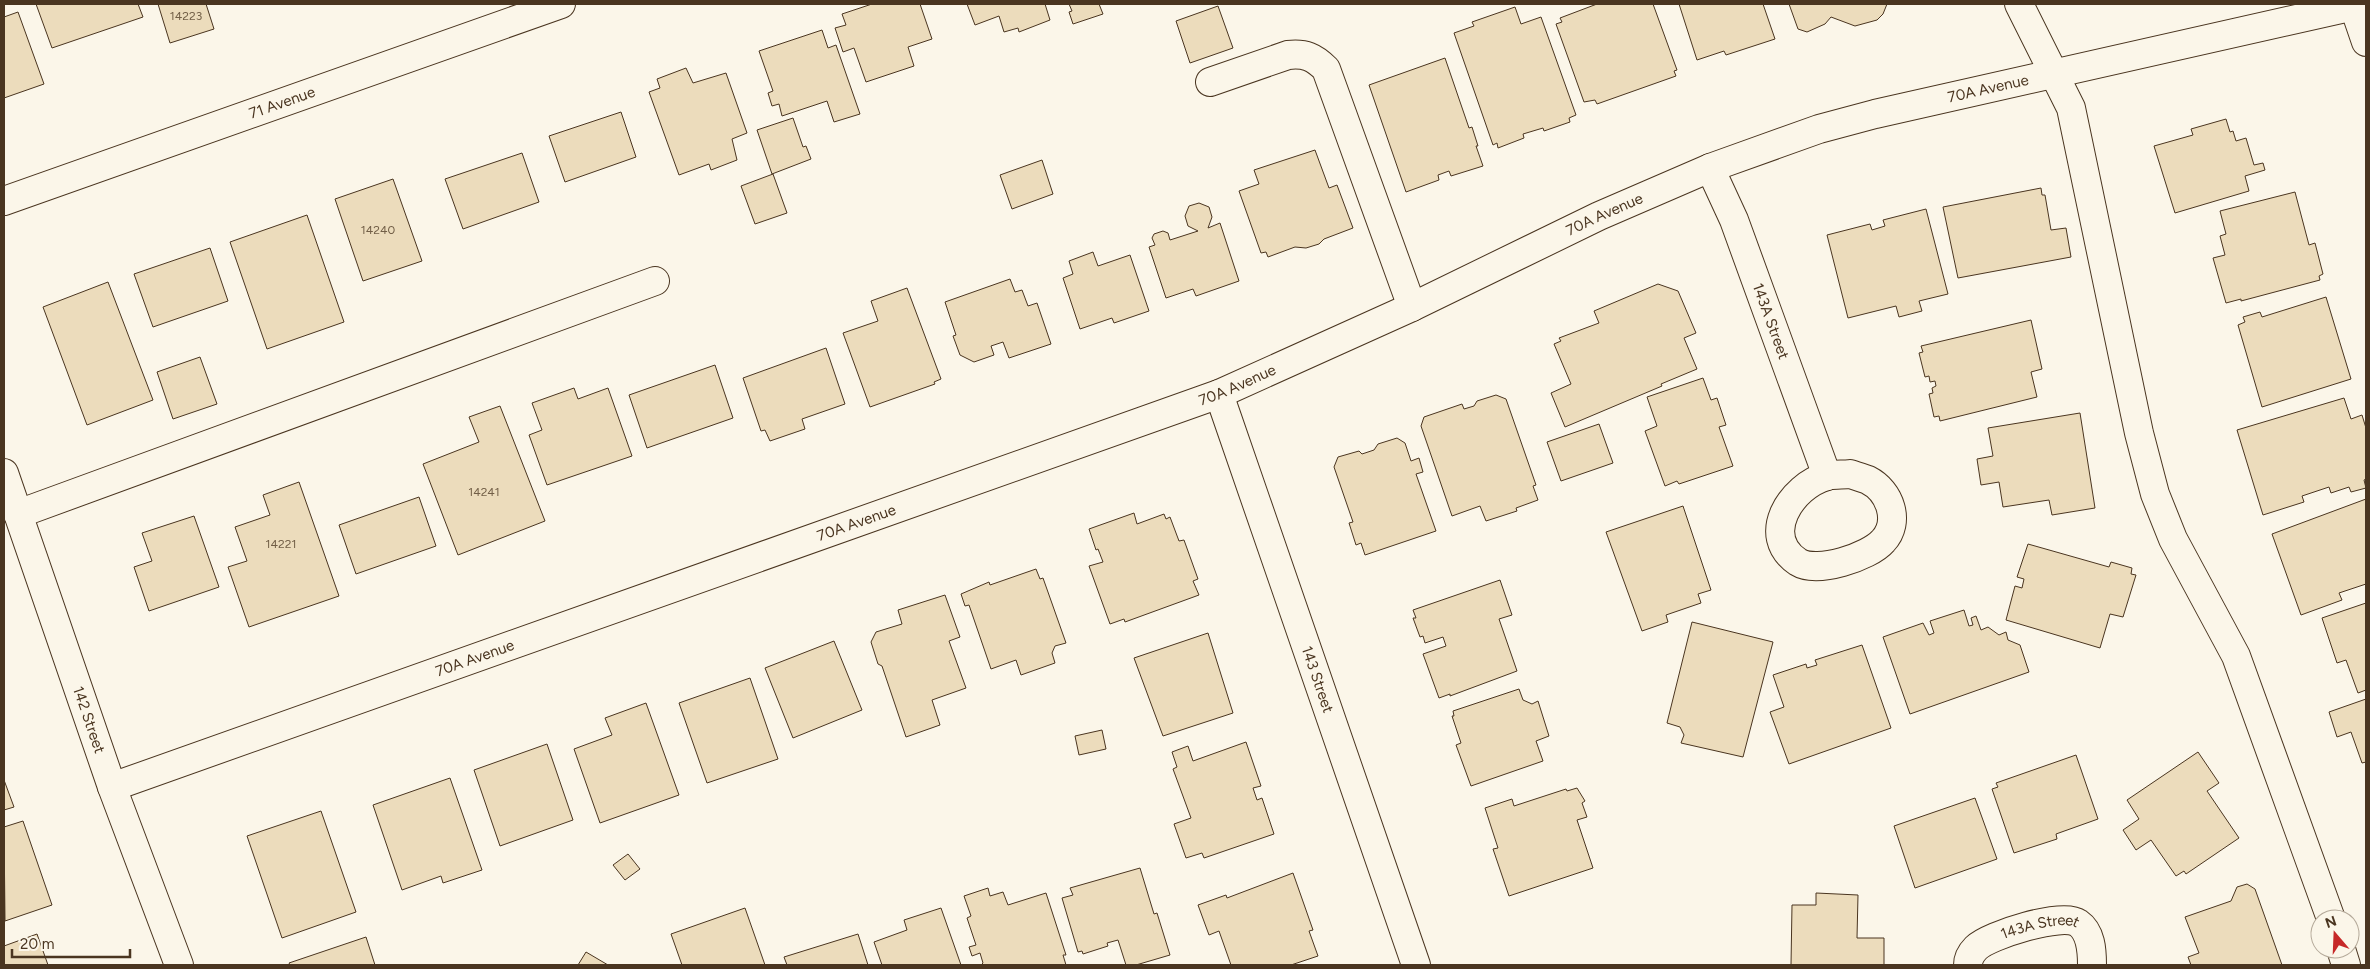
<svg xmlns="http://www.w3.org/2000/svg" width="2370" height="969" viewBox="0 0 2370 969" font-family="Figtree,sans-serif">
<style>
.building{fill:#ecdcbc;stroke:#4a3520}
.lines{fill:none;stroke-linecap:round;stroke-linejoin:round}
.minor-casing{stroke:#4a3520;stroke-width:30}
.major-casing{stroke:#4a3520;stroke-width:30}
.minor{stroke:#fbf6e9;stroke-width:28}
.major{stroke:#fbf6e9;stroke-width:28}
.labels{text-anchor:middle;stroke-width:4;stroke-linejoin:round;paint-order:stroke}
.number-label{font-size:12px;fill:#725f47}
.street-label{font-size:15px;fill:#4a3520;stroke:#fbf6e9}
</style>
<rect width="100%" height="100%" fill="#fbf6e9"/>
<path class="building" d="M36,4H138L143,17L52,48Z
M158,4H206L214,29L170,43Z
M872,4H920L932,39L908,47L914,66L866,82L854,48L843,52L835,28L846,25L842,14Z
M967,4H1045L1050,20L1019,32L1018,28L1004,32L999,16L975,25Z
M1069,4H1099L1103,14L1073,24L1069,12L1072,11Z
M1597,4H1653L1677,70L1674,71L1676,76L1597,104L1595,100L1584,102L1556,24L1562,22L1560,18Z
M1679,4H1763L1775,39L1726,55L1724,51L1697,60Z
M1789,4H1887L1883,14L1877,20L1855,26L1831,17L1825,24L1807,32L1798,29Z
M1218,6L1233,48L1190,63L1176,21Z
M1515,7L1521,24L1541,17L1576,115L1569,118L1570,122L1544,131L1543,128L1523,134L1524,138L1498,148L1497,143L1493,145L1454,33L1474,26L1472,22Z
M18,12L44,84L4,98V17Z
M822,30L828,48L836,45L860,114L834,122L827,101L782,116L779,104L772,106L768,93L773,91L759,51Z
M1445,58L1469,128L1472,127L1478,146H1476L1483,166L1451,176L1449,171L1438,175L1439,180L1406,192L1369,85Z
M686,68L693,83L726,73L747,133L732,139L737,160L711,170L709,164L679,175L649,92L660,88L657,79Z
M621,112L636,157L565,182L549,136Z
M793,118L803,147L806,146L811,159L772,174L757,130Z
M2226,119L2230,132L2233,131L2236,141L2246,138L2254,165L2263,163L2265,170L2245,176L2249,191L2175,213L2154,146L2193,135L2191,129Z
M1315,150L1329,188L1337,185L1353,228L1324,239L1319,244L1306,248L1295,247L1268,257L1266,252L1261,253L1239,191L1259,184L1254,170Z
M522,153L539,202L463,229L445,179Z
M1042,160L1053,194L1012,209L1000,175Z
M773,174L787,213L755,224L741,186Z
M393,179L422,261L363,281L335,199Z
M2041,188L2042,195H2045L2051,230L2066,228L2071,257L1958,278L1943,207Z
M2295,192L2309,245L2315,243L2323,274L2319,276L2320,280L2241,301V299L2226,303L2213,258L2225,255L2220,236L2226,234L2220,211Z
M1199,203L1209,207L1212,217L1208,228L1220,223L1239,281L1196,296L1193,289L1166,298L1149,247L1155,245L1152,238L1154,234L1163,231L1168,233L1170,240L1198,231L1188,226L1185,216L1189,206Z
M1926,209L1948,294L1919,301L1922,311L1899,317L1896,306L1848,318L1827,235L1870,224L1872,230L1885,226L1883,220Z
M307,215L344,322L267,349L230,242Z
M210,248L228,301L153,327L134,274Z
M1093,252L1098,266L1130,255L1149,311L1114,323L1112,318L1080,329L1063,278L1073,274L1069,261Z
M1010,279L1015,292L1022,290L1028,306L1037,303L1051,344L1009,358L1003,342L991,346L994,355L974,362L960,355L953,336L956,335L945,302Z
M108,282L153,400L87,425L43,307Z
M1658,284L1678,291L1696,333L1684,338L1697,369L1661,384L1662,386L1565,427L1551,393L1571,384L1554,344L1561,341L1559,338L1599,323L1594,311Z
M907,288L941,379L934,382L935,384L870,407L843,333L878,321L871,301Z
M2326,297L2351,379L2262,407L2238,325L2245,322L2243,317L2260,312L2262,317Z
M2031,320L2042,369L2031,372L2037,397L1940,421L1939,416L1934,417L1929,394L1933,393L1932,388L1936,386L1935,381L1930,382L1929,376L1925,377L1919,353L1923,352L1921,346Z
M826,348L845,404L802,419L805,429L770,441L765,430L761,431L743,378Z
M200,357L217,404L173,419L157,372Z
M715,365L733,418L647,448L629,395Z
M1703,378L1711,400L1717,398L1726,425L1719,427L1733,466L1679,484L1677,481L1665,486L1645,431L1657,426L1647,397Z
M574,388L578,399L608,388L632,456L547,485L529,435L542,430L532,403Z
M1496,395L1506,399L1536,485L1533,486L1538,500L1516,508L1517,511L1486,521L1480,506L1452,516L1421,426L1424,417L1462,404L1464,409L1474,406L1477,401Z
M2344,398L2351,419L2362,415L2366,428V479L2364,480L2366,488L2351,492L2349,487L2331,493L2329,487L2302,496L2304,502L2263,515L2237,430Z
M500,406L545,521L458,555L423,464L479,442L469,417Z
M2080,413L2095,508L2052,515L2049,500L2003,507L1999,482L1981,485L1977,459L1993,456L1988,428Z
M1599,424L1613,463L1561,481L1547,442Z
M1397,438L1405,443L1411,461L1419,458L1423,472L1416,474L1436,531L1365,555L1361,543L1356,545L1349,523L1353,522L1334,467L1338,457L1359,451L1362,454L1374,450L1378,444Z
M299,482L339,596L249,627L228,567L247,561L235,527L270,515L263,495Z
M419,497L436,546L356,574L339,525Z
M2366,499V584L2339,593L2342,600L2301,615L2272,534Z
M1683,506L1711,590L1698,594L1701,603L1666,615L1668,622L1642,631L1606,532Z
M1134,513L1137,524L1164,514L1166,519L1170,517L1179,541L1184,540L1198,579L1193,581L1199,595L1125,622L1124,619L1110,624L1089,566L1103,562L1098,549L1096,550L1089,529Z
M194,516L219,587L149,611L134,567L152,561L142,533Z
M2028,544L2109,567L2111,562L2132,568L2131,574L2136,575L2123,617L2110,614L2100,648L2006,620L2015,586L2022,588L2024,579L2017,577Z
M1036,569L1040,579L1043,578L1066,643L1055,646L1052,653L1055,663L1021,675L1016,660L991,669L969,605L965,606L961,594L989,582L990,585Z
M1500,580L1512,615L1499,619L1517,671L1450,696V694L1439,698L1423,654L1446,646L1443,637L1425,643L1423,636L1420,637L1413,618H1416L1413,610Z
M945,595L960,637L949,641L966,688L932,700L940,725L906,737L882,666L878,664L871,642L876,632L902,624L898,610Z
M2366,603V690L2358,693L2346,660L2337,663L2322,618Z
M1964,610L1969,626L1973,625L1971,618L1976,616L1981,630L1988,627L1999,635L2006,632L2008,640L2020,645L2029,672L1910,714L1883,637L1923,623L1929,635L1934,633L1930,621Z
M1692,622L1773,642L1743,757L1681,743L1684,735L1680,727L1667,723Z
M1208,633L1233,713L1163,736L1134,658Z
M834,641L862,710L793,738L765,668Z
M1862,645L1891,728L1789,764L1770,712L1784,707L1773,675L1806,664L1807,668L1817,665L1815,660Z
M750,678L778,759L707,783L679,703Z
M1519,689L1523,700L1532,704L1538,701L1549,736L1536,741L1543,761L1471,786L1456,745L1461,743L1452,716H1454L1453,711Z
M2366,699V762L2362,763L2351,732L2337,737L2329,712Z
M646,703L679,795L600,823L574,749L612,735L605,718Z
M1102,730L1106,749L1079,755L1075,736Z
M1246,742L1261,786L1253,788L1257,800L1262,798L1274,834L1204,858L1202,853L1186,858L1174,824L1191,818L1173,769L1177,767L1172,752L1188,746L1193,761Z
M547,744L573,820L500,846L474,770Z
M2198,752L2219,783L2207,791L2239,838L2186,874L2184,871L2176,876L2151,840L2136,850L2123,830L2139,819L2127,800Z
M2076,755L2098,819L2056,834L2057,839L2014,853L1992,789L1998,787L1996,783Z
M450,778L482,870L443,883L441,876L402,890L373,805Z
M4,780L14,807L4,810Z
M1577,788L1585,801L1582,803L1587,817L1577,820L1593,868L1509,896L1493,849L1498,848L1485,808L1512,799L1514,806L1566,789L1567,791Z
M1975,798L1997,859L1915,888L1894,826Z
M321,811L356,912L282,938L247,836Z
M23,821L52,905L5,921L4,827Z
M628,854L640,869L625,880L613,865Z
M1140,868L1154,914L1157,913L1170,955L1136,965H1126L1118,940L1107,943L1108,946L1083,954L1082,951L1078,952L1062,898L1073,895L1070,888Z
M1293,873L1313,930L1309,931L1318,956L1291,965H1231L1219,931L1209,935L1198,905L1226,895L1227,898Z
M2247,884L2255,889L2282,965H2191L2188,957L2199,953L2185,917L2231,901L2237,887Z
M988,888L990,896L1003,892L1008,905L1046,893L1066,955H1063L1066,965H981L983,963L980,953L972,956L969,947L976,945L967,918L971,916L964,896Z
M1816,893L1858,895L1857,938H1884V965H1791L1792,905H1816Z
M745,908L765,965H682L671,934Z
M941,908L961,965H882L874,942L907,930L904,920Z
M37,934L48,965H4V946Z
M858,934L868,965H787L784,957Z
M366,937L375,965H290L289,963Z
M586,952L608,965H578Z"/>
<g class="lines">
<g class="minor-casing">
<g id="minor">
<path d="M2019,4L2071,108L2139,433L2155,494L2173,539L2236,656L2331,919"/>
<path d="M1210,82L1288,55C1305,53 1314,57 1326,69L1412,307"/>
<path id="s1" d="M1710,168L1734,220L1827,476"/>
<path id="s2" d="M4,201L561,4"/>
<path id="s3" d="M1219,394L1416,965"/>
<path id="s4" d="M4,473L112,787L179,965"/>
<path d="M1850,474C1856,476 1863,478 1868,480C1890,491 1901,522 1883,541C1869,557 1817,574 1798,562C1759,536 1791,486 1827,476C1834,474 1843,475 1850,474Z"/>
<path d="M18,514L655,281"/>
<path id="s5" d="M112,787L1219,394L1412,307L1599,216L1710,168L1819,129L1875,114L2363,4"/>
<path d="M2341,949L2346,965"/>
<path id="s6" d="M1968,965C1968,959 1971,953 1976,948C1989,935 2063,912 2078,923C2091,932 2092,950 2092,965"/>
</g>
</g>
<g class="major-casing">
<path id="major" d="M2353,4L2366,42"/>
</g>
<use href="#minor" class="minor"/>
<use href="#major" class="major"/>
</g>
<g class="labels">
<g class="number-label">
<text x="186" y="20">14223</text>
<text x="378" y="234">14240</text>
<text x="484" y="496">14241</text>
<text x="281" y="548">14221</text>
</g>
<g class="street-label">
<text dy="5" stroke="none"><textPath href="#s5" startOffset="2005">70A Avenue</textPath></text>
<text dy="5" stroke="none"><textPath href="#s2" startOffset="295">71 Avenue</textPath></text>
<text dy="5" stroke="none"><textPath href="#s5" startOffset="1600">70A Avenue</textPath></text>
<text dy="5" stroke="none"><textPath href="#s1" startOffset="165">143A Street</textPath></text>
<text dy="5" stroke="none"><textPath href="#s5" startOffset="1195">70A Avenue</textPath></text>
<text dy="5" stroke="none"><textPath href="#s5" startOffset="790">70A Avenue</textPath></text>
<text dy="5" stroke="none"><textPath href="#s5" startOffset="385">70A Avenue</textPath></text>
<text dy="5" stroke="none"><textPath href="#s3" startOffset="302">143 Street</textPath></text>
<text dy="5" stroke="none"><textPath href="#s4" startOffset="261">142 Street</textPath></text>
<text dy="5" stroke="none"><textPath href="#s6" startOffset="88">143A Street</textPath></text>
</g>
</g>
<rect width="2370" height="969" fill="none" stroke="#4a3520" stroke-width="10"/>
<g transform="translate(2335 934) rotate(341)"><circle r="24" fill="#fbf6e9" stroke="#b4a999"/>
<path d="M0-4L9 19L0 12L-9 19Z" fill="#c62828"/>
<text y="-8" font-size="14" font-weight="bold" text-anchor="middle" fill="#4a3520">N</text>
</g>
<path d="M12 949v8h118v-8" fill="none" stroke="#4a3520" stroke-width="2.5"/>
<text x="20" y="949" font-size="15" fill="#4a3520" stroke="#fbf6e9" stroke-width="4" paint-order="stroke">20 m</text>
</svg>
